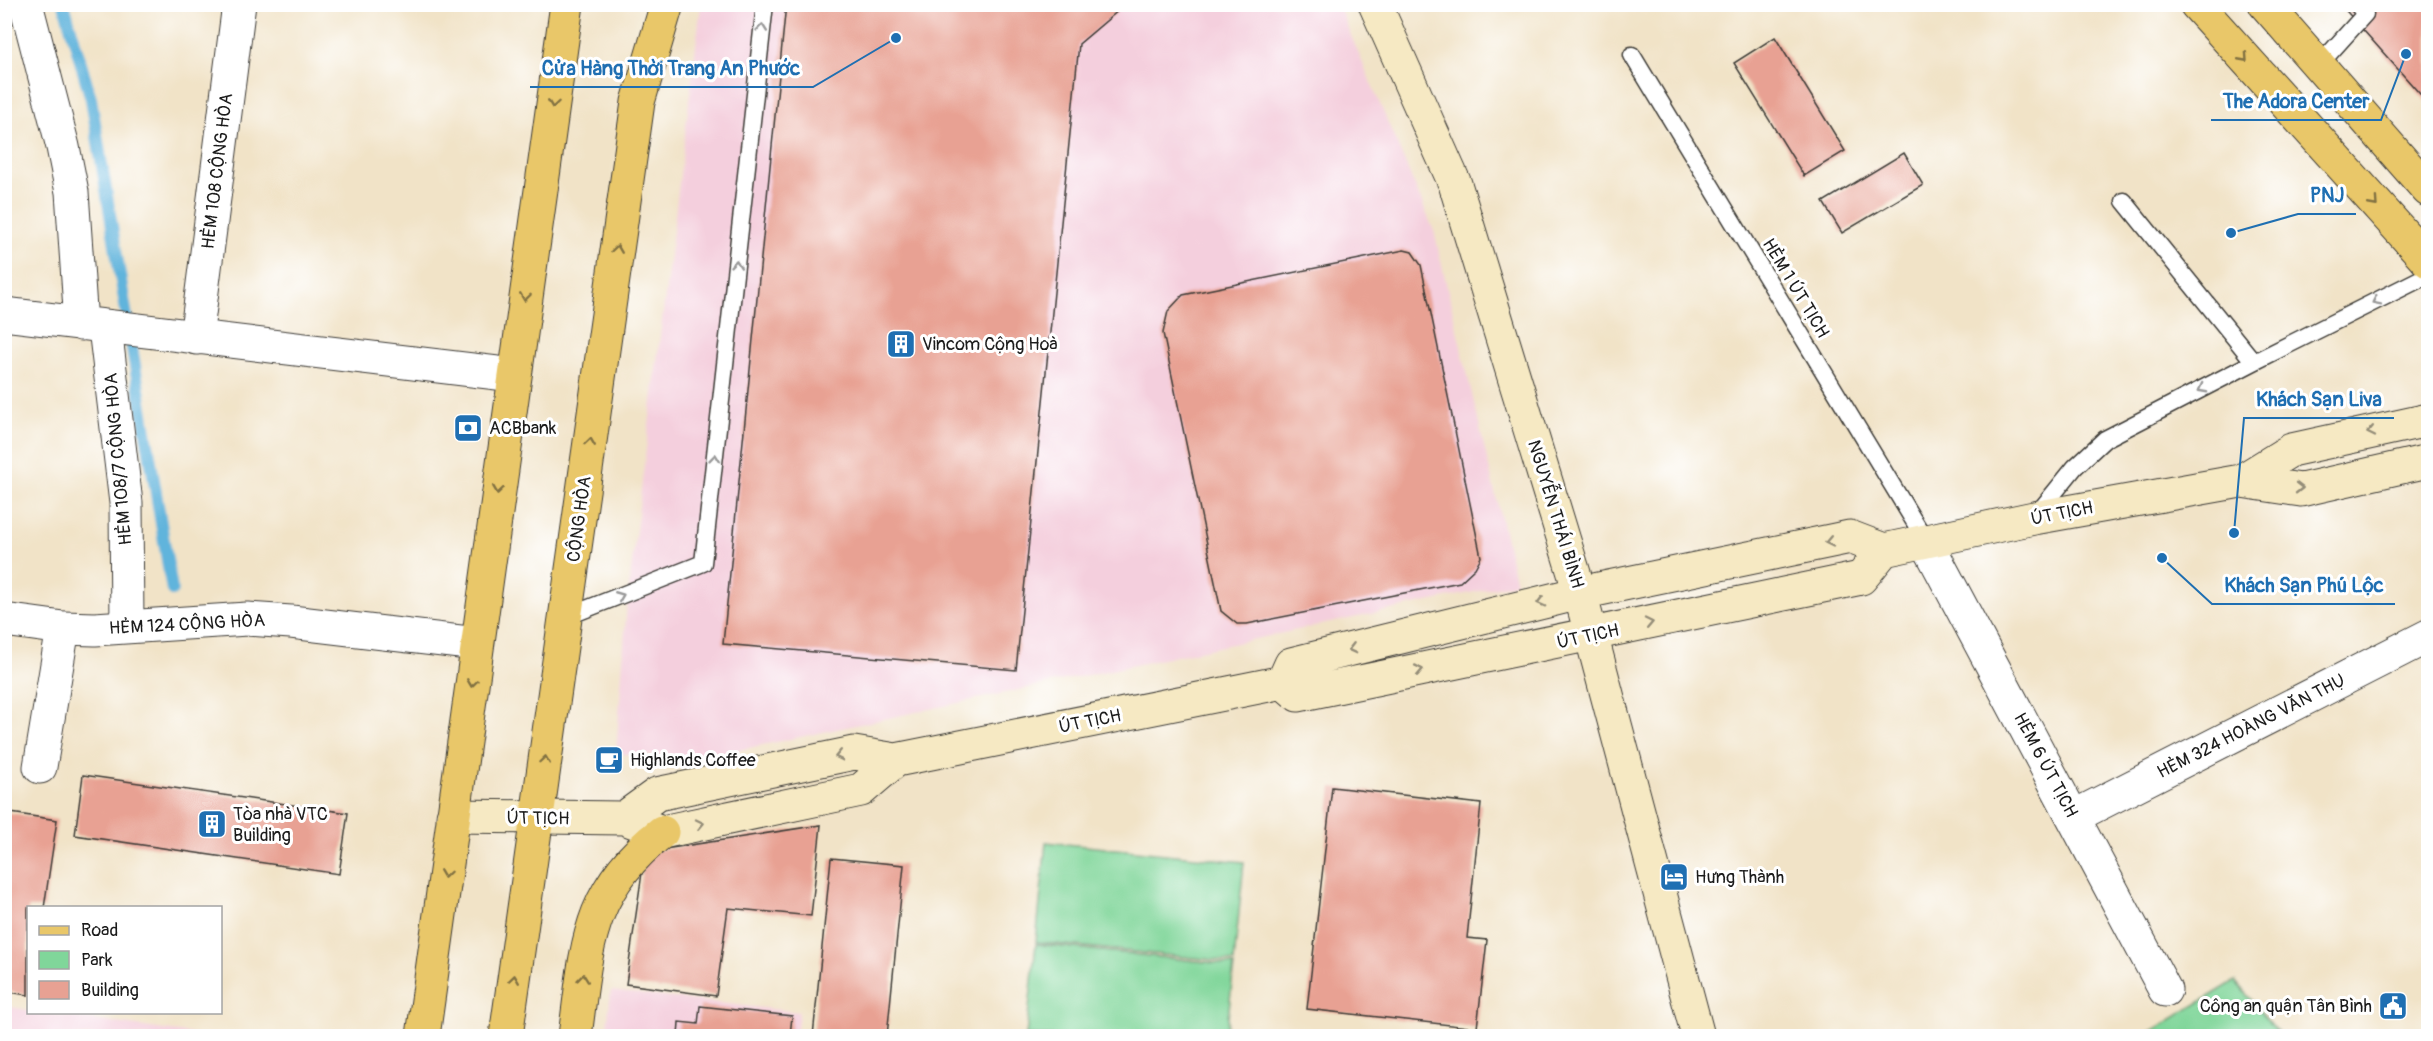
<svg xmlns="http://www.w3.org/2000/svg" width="2433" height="1041" viewBox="0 0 2433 1041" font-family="Pangolin,sans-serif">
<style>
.built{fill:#f4cfdd}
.green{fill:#80d69a;stroke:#4e795b;stroke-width:1.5}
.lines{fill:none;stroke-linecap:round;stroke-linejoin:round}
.stream{stroke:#60b4dc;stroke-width:12}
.building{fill:#e8a193}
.lane-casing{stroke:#3c3a36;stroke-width:19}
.street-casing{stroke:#3c3a36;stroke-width:35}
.secondary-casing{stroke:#3c3a36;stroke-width:35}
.primary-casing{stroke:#3c3a36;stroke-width:35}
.lane{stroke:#fff;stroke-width:16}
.street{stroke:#fff;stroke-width:33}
.secondary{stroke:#f6e9c3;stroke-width:33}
.primary{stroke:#e9c769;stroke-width:33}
.oneway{stroke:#999}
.oneway2{stroke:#827242}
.oneway3{stroke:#948d78}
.labels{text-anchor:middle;stroke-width:6;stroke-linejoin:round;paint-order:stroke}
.street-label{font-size:18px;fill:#1c1c1c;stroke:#fff}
.poi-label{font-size:18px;fill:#1c1c1c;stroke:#fff;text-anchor:start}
.leader{fill:none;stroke:#1f6fb2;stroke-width:2}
.callout-dot{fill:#1f6fb2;stroke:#fff;stroke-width:2}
.callout-label{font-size:20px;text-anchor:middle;font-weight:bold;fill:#1f6fb2;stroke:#fff;stroke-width:6;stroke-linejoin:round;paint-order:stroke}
</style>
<rect width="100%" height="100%" fill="#fff"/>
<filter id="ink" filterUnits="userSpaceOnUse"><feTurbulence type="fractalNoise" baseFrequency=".0167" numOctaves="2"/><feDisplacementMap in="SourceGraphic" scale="12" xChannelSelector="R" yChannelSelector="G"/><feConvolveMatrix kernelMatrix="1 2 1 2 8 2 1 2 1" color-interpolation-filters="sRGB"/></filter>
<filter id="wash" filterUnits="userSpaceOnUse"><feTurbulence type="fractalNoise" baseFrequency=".008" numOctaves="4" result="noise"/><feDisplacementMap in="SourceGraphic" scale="24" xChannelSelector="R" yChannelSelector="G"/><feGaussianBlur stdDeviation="1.35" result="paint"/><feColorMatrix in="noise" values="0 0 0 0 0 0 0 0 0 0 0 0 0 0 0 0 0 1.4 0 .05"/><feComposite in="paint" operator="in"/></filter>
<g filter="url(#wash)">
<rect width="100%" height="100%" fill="#f1e3c7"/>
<path class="built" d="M701,5H1338L1434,231L1516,583L707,757L616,754L627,603Z
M611,991L799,1012L796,1036H606Z
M5,1006L28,1010V1012L45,1013L207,1036H5Z"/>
<path class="green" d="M1046,842L1244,862L1234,962L1036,942Z
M1036,944L1234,965L1226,1036H1026Z
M2235,981L2281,1036H2144Z"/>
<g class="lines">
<path class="stream" d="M64,4L91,99L172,590"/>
</g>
<g id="blocks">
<path class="building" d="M786,4H1126L1079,44L1016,670L723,644Z
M2340,4H2428V103Z
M1775,37L1845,151L1804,176L1734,63Z
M1904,153L1923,185L1842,233L1823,202Z
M1404,250L1412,252L1421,265L1481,557L1475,568L1460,582L1247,624H1237L1221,611L1163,333L1168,311L1183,295Z
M83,775L348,813L339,874L75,835Z
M1332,787L1481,804L1467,938L1487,940L1477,1028L1307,1009Z
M4,812L57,820L44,908H28V995L4,991Z
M821,825L811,916L728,908L716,996L626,984L645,852Z
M831,858L904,865L887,1036H813Z
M700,1006L792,1016L790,1036H678L679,1022L698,1024Z"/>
</g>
</g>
<g filter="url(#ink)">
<use href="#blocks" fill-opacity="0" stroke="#3c3a36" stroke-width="1.5"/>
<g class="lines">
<g class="lane-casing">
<path id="lane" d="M1632,55L1926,541
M2319,65L2365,14L2357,4
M2124,201L2254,362
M2037,514L2075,467L2105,439L2254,362L2428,275
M566,617L703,563L765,4"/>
</g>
<g class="street-casing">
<path id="street" d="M26,4L63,147L72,192L81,324
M4,314L514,375
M105,328L126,503L127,626
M196,338L239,4
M1926,541L2165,990
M4,620L63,628L95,629L247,619L291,622L477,644
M40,767L63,628
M2073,817L2428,636"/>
</g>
<g class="secondary-casing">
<path id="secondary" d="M1375,4L1455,184L1580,593L1698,1036
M2241,481L2291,450L2428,420
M1283,682L1291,664L1580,593L1850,537L1884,550L2034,518L2241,481L2301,490L2428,461
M1283,682L1298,695L1861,578L1884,550
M453,816L624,818L662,832L861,790L896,760
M624,818L657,794L854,753L896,760L1283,682"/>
</g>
<g class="primary-casing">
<path id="primary" d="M2196,4L2428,261
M2265,4L2428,190
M423,1036L567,4
M506,1036L638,102L667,4
M575,1036C587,948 586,891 662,832"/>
</g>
<use href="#lane" class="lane"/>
<use href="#street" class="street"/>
<use href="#secondary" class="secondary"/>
<use href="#primary" class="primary"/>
</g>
<defs><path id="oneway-chevron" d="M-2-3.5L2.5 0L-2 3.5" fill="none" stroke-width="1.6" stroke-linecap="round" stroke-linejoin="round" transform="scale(1.5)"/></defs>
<g class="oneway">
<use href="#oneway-chevron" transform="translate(762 28) rotate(-84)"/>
<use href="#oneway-chevron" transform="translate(736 264) rotate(-84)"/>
<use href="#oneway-chevron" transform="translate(2376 301) rotate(154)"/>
<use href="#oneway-chevron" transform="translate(2202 389) rotate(152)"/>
<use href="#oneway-chevron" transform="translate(715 458) rotate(-84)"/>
<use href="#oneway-chevron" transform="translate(620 596) rotate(-22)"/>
</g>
<g class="oneway2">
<use href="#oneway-chevron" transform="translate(2244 58) rotate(48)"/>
<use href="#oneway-chevron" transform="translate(553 104) rotate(98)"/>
<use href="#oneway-chevron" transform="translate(2374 203) rotate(48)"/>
<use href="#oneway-chevron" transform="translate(617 249) rotate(-82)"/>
<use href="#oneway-chevron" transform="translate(525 297) rotate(98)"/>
<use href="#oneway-chevron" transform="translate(590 442) rotate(-82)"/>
<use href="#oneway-chevron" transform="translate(498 490) rotate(98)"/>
<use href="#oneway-chevron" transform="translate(472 683) rotate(98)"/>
<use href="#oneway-chevron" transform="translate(545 760) rotate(-82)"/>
<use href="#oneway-chevron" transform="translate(445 874) rotate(98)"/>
<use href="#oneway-chevron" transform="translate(583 978) rotate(-84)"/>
<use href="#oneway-chevron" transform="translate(514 979) rotate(-82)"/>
</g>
<g class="oneway3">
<use href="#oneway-chevron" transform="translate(2371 432) rotate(168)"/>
<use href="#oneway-chevron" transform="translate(2299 488)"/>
<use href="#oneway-chevron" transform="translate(1829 542) rotate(168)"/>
<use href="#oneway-chevron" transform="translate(1541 602) rotate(166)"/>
<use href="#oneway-chevron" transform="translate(1649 623) rotate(-12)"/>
<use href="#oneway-chevron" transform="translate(1352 649) rotate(166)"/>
<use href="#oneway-chevron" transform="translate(1419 670) rotate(-11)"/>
<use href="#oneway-chevron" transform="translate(839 756) rotate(168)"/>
<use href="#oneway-chevron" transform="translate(700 824) rotate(-12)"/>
</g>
</g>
<defs>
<g id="building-square" transform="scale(1.5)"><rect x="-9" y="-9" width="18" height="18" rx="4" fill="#1f6fb2" stroke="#fff"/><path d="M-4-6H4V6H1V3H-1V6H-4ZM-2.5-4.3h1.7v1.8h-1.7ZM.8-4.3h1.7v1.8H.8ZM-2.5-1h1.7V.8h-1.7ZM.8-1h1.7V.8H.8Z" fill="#fff"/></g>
<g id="bank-square" transform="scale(1.5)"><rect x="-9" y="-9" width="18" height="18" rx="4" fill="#1f6fb2" stroke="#fff"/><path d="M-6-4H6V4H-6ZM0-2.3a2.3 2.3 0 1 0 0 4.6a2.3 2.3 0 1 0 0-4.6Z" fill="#fff"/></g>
<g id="cafe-square" transform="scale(1.5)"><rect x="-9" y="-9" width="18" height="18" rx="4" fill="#1f6fb2" stroke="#fff"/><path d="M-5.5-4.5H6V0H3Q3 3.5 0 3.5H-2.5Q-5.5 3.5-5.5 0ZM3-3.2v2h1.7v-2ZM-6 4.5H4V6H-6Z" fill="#fff"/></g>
<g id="hotel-square" transform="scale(1.5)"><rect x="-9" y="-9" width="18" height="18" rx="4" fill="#1f6fb2" stroke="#fff"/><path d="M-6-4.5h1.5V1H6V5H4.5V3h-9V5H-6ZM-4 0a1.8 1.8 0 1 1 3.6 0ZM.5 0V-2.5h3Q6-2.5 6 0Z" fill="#fff"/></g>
<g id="civic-square" transform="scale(1.5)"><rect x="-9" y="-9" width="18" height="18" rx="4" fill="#1f6fb2" stroke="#fff"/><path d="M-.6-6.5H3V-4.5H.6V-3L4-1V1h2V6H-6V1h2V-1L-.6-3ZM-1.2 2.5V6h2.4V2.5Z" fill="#fff"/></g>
</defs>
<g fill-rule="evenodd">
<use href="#building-square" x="901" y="344"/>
<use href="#bank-square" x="468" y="428"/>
<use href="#cafe-square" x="609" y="760"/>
<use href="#building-square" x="212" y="824"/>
<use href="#hotel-square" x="1674" y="877"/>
<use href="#civic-square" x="2393" y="1006"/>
</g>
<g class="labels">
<g class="street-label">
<text transform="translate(217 171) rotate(-83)" y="6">HẺM 108 CỘNG HÒA</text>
<text transform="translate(1796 288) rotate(59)" y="6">HẺM 1 ÚT TỊCH</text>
<text transform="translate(118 459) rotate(-95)" y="6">HẺM 108/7 CỘNG HÒA</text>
<text transform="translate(2062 513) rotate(-11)" y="6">ÚT TỊCH</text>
<text transform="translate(1556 514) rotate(73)" y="6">NGUYỄN THÁI BÌNH</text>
<text transform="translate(579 519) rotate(-82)" y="6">CỘNG HÒA</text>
<text transform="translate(187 624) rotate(-3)" y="6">HẺM 124 CỘNG HÒA</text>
<text transform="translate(1588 636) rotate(-12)" y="6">ÚT TỊCH</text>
<text transform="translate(1090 721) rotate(-11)" y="6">ÚT TỊCH</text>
<text transform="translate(2251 726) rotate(-27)" y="6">HẺM 324 HOÀNG VĂN THỤ</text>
<text transform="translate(2046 765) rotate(62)" y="6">HẺM 6 ÚT TỊCH</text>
<text transform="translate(538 818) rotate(1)" y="6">ÚT TỊCH</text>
</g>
<g class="poi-label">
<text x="922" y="350">Vincom Cộng Hoà</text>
<text x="489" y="434">ACBbank</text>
<text x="630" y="766">Highlands Coffee</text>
<text x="233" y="820">Tòa nhà VTC<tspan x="233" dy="21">Building</tspan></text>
<text x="1695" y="883">Hưng Thành</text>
<text x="2372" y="1012" text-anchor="end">Công an quận Tân Bình</text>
</g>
</g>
<path class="leader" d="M896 38L813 87H530M2406 54L2381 120H2211M2231 233L2298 214H2356M2234 533L2244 418H2394M2162 558L2212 604H2395"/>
<g class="callout-dot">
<circle cx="896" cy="38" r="6"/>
<circle cx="2406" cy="54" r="6"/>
<circle cx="2231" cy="233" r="6"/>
<circle cx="2234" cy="533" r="6"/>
<circle cx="2162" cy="558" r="6"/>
</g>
<g class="callout-label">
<text x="671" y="75">Cửa Hàng Thời Trang An Phước</text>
<text x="2296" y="108">The Adora Center</text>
<text x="2327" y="202">PNJ</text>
<text x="2319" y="406">Khách Sạn Liva</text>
<text x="2304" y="592">Khách Sạn Phú Lộc</text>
</g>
<rect width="2433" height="1041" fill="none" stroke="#fff" stroke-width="24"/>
<rect x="27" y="906" width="195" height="108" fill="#ffffff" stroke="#a4a4a4" stroke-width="1.5"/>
<rect x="39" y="926" width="30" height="9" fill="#e9c769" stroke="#a4a4a4" stroke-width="1.5"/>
<text x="81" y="936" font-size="18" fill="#1c1c1c">Road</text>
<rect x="39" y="951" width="30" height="18" fill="#80d69a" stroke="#a4a4a4" stroke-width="1.5"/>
<text x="81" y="966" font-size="18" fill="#1c1c1c">Park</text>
<rect x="39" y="981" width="30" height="18" fill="#e8a193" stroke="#a4a4a4" stroke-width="1.5"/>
<text x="81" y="996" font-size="18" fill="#1c1c1c">Building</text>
</svg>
